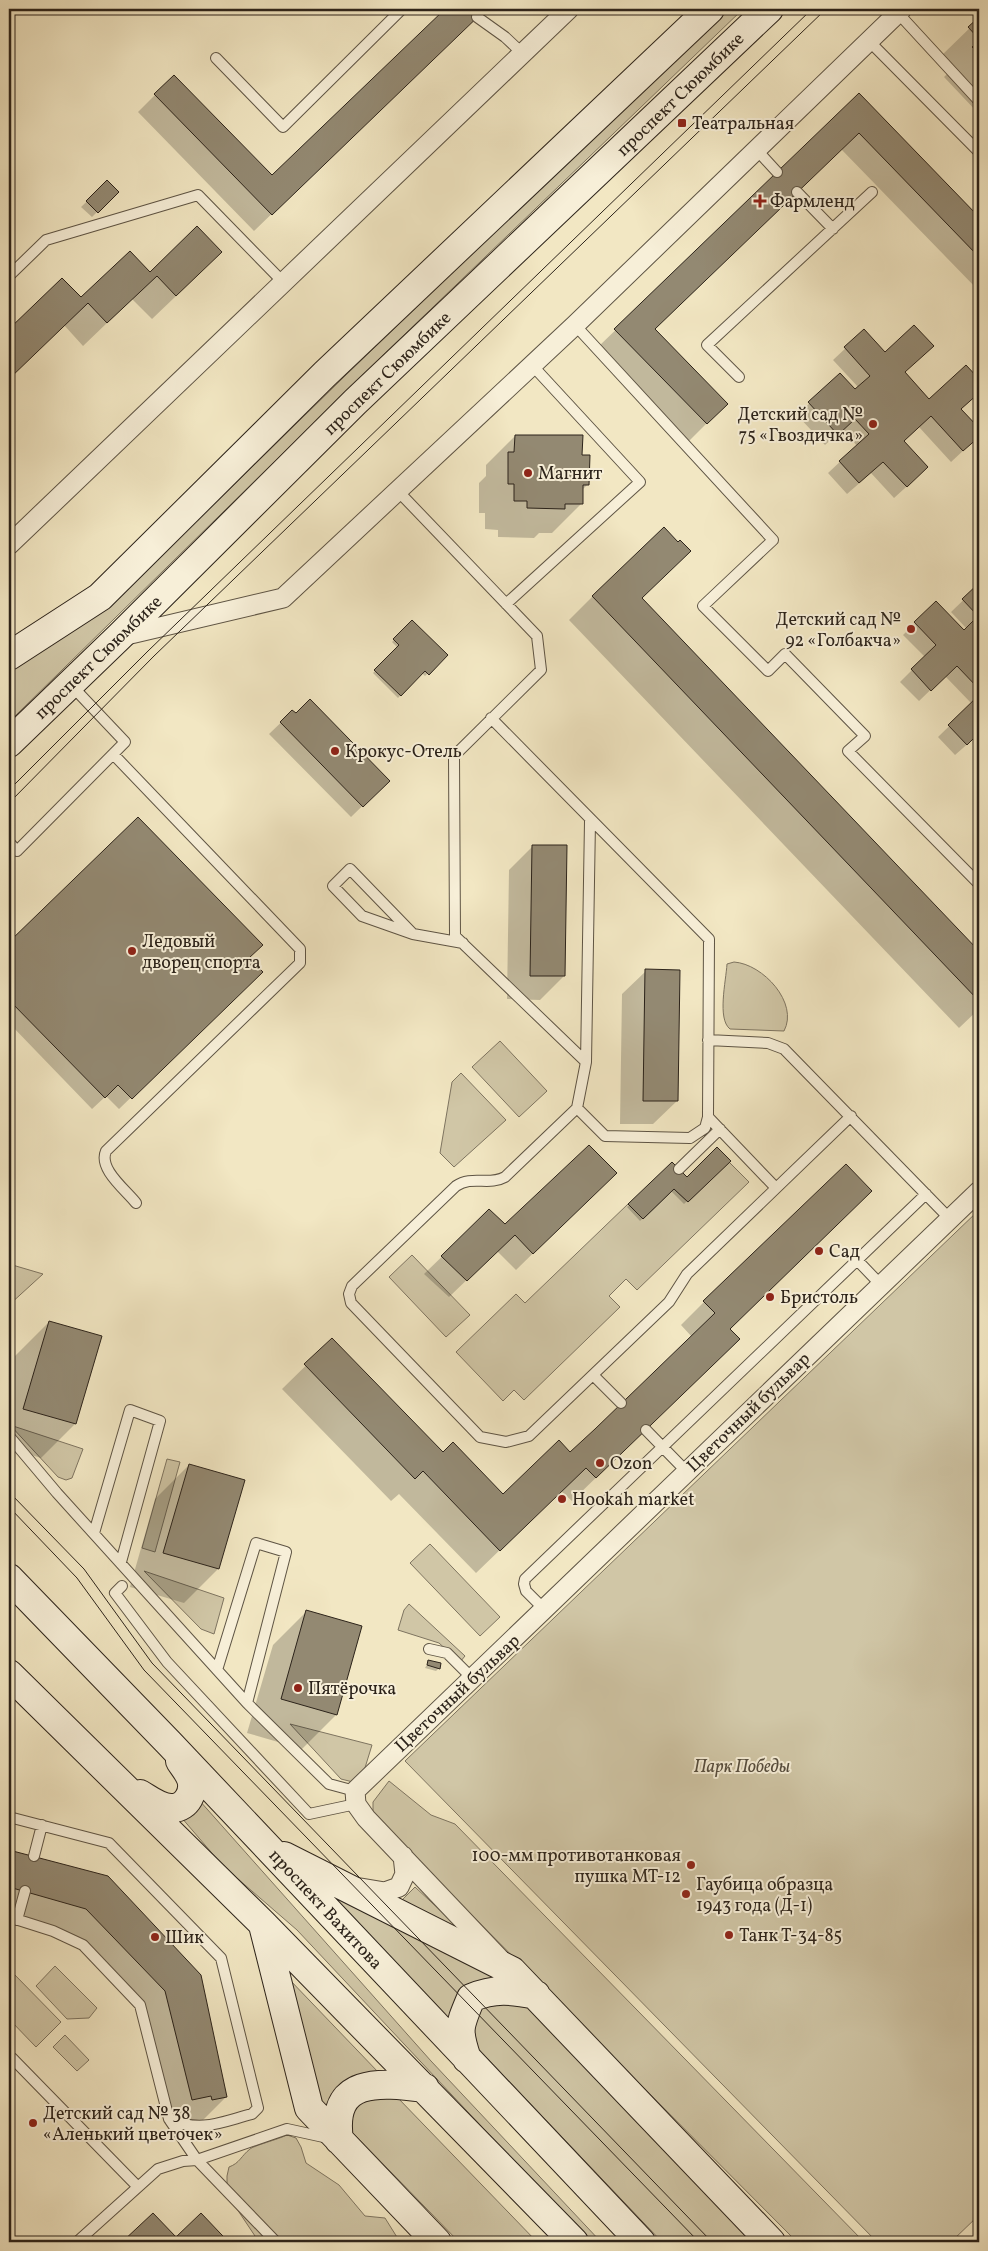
<svg xmlns="http://www.w3.org/2000/svg" width="988" height="2251" viewBox="0 0 988 2251" font-family="Vollkorn,serif">
<style>
.green{fill:#d0c6a6;stroke:#7e7460}
.shadow{fill:#0003}
.building{fill:#938972;stroke:#2c231a}
.lines{fill:none;stroke-linecap:round;stroke-linejoin:round}
.service-casing{stroke:#5e5444;stroke-width:12}
.minor-casing{stroke:#5e5444;stroke-width:21}
.secondary-casing{stroke:#2c231a;stroke-width:30}
.service{stroke:#f7efd8;stroke-width:10}
.minor{stroke:#f7efd8;stroke-width:19}
.secondary{stroke:#f7efd8;stroke-width:28}
.tram{stroke:#2c231a;stroke-width:1}
.poi-dot{fill:#8f2418;stroke:#f7efd8;stroke-width:2}
.labels{text-anchor:middle;stroke-width:4;stroke-linejoin:round;paint-order:stroke}
.street-label{font-size:18px;fill:#2c231a;stroke:#f7efd8}
.poi-label{font-size:18px;fill:#2c231a;stroke:#f7efd8;text-anchor:start}
.park-label{font-size:18px;font-style:italic;fill:#554c3d;stroke:#f7efd8}
</style>
<rect width="100%" height="100%" fill="#f2e7c3"/>
<filter id="stains"><feTurbulence type="fractalNoise" baseFrequency=".004" numOctaves="4"/><feColorMatrix values="0 0 0 0 .2 0 0 0 0 .09 0 0 0 0 .02 0 0 0 .5 -.17"/></filter>
<radialGradient id="worn" r=".72"><stop offset=".6" stop-color="#630" stop-opacity="0"/><stop offset="1" stop-color="#630" stop-opacity=".3"/></radialGradient>
<path class="green" d="M726,9H743L378,360L9,722V672L117,599L346,375Z
M734,962C763,964 799,1003 784,1031L730,1029C717,1019 726,981 727,964Z
M500,1041L547,1091L519,1117L472,1067Z
M461,1073L506,1120L454,1167L440,1153L452,1082Z
M729,1162L749,1182L637,1290L626,1279L609,1296L620,1307L524,1400L514,1390L503,1401L456,1352L516,1294L525,1303L628,1204L643,1219L674,1189L688,1202Z
M979,1210V2215L951,2242H877L405,1761Z
M412,1255L470,1315L446,1337L389,1277Z
M9,1264L43,1274L9,1305Z
M10,1425L83,1449L72,1478L66,1480L58,1477Z
M167,1459L180,1462L155,1552L142,1548Z
M430,1544L500,1617L480,1636L410,1563Z
M144,1571L224,1598L214,1634L201,1629Z
M409,1604L465,1656L460,1662L439,1643L398,1630L404,1610Z
M290,1724L372,1745L364,1771L353,1782L341,1779Z
M389,1781L431,1815L455,1824L864,2242H797L373,1816V1802Z
M199,1800L431,2061L601,2242H590L297,1930L223,1866L181,1817Z
M322,1885L507,1983L757,2242H662Z
M415,1887L472,1940L399,1903Z
M55,1966L97,2008L89,2018L67,2019L36,1986Z
M12,1972L61,2022L36,2047L9,2019V1975Z
M288,1978L379,2073L332,2097L323,2110Z
M65,2035L89,2060L77,2071L53,2047Z
M358,2097H397L537,2242H459L352,2132L351,2111Z
M287,2135L296,2138L301,2147L306,2163L339,2185L365,2216L385,2218L400,2242H259L227,2194V2176L229,2167C240,2163 241,2156 250,2149C253,2146 279,2139 287,2135Z"/>
<path class="shadow" d="M446,9H484L254,231L138,112L155,95L272,177Z
M979,19V114L944,77L952,69L940,57Z
M859,95L979,219V291L841,149L654,330L709,421L689,441L598,347Z
M107,182L117,192L92,217L81,207Z
M150,273L197,276L152,319L132,299L83,346L64,325L9,378V330L62,279L81,299Z
M864,331L929,400L966,367L979,381V391L960,409L979,430V436L951,462L919,427L903,442L915,479L894,498L871,473L847,494L828,473L857,446L843,429L825,445L797,415L840,375L855,391L859,388L833,360Z
M515,436L581,456L588,484L582,490V503L552,533H539L534,538L498,537V530L485,529V513H479V483L486,476V465Z
M979,585V734L955,755L938,737L972,704L945,676L919,701L900,682L925,657L903,635L936,603L964,632L967,629L951,612Z
M593,596L641,598L979,955V1009L959,1028L569,620Z
M412,621L446,655L425,676L422,673L398,698L373,673L398,648L392,642Z
M292,712L388,781L351,817L269,734Z
M138,818L261,972L119,1109L106,1096L92,1109L9,1023V944Z
M533,846L564,976L540,1000L507,999L509,870Z
M646,971L677,1101L653,1124H620L622,994Z
M729,1161L684,1204L671,1191L640,1221L627,1207L672,1163L686,1178Z
M615,1173L516,1270L497,1251L449,1297L424,1274L489,1211L505,1226Z
M870,1191L729,1329L715,1362L572,1501L561,1491L476,1573L399,1494L391,1501L282,1389L332,1340L443,1454L503,1496L570,1454L692,1337L681,1325L704,1302Z
M49,1322L100,1337L75,1424L41,1458L9,1448V1378L15,1356Z
M189,1465L218,1569L184,1603L130,1587L155,1499Z
M307,1611L336,1715L302,1749L247,1733L273,1645Z
M429,1661L439,1668L436,1671L425,1668Z
M9,1851L108,1877L226,2097L202,2121L189,2123L187,2119L169,2123L142,2015L63,1932L9,1917Z
M153,2214L176,2238L201,2215L227,2242H124Z"/>
<path class="building" d="M445,9H486L272,215L154,94L174,75L272,175Z
M979,17V39L968,27Z
M979,40V54L972,47Z
M859,93L979,217V257L859,133L655,329L728,404L707,424L614,329Z
M107,180L119,192L98,213L86,201Z
M197,226L222,252L176,296L157,276L107,323L88,303L9,379V329L62,278L81,297L130,251L150,272Z
M914,325L934,346L905,372L929,399L966,365L979,379V393L961,409L979,428V437L963,451L931,416L904,441L928,467L907,487L883,462L859,483L839,461L869,434L855,419L838,435L808,402L840,373L855,389L870,376L844,347L864,329L885,352Z
M515,435H583L582,455H590L589,485H583V504H565V509L527,508V501H514V484H508V452H514Z
M664,527L678,542L680,540L691,551L642,598L979,951V1001L592,596Z
M979,583V689L957,666L931,691L911,669L936,645L914,622L936,601L964,630L978,616L962,599Z
M412,620L448,655L429,675L425,671L401,696L374,670L399,645L393,639Z
M979,695V733L967,745L948,725Z
M310,699L390,781L363,807L280,722L292,710L296,713Z
M138,817L263,945L249,958L263,972L132,1099L118,1085L105,1098L9,1000V942Z
M532,845H567L565,976H530Z
M645,969L680,970L678,1101H643Z
M589,1145L617,1173L533,1254L515,1235L467,1281L441,1256L489,1209L505,1224Z
M717,1147L731,1161L688,1202L674,1189L643,1219L628,1204L672,1162L687,1177Z
M846,1164L872,1191L730,1329L740,1339L596,1478L586,1468L500,1551L423,1471L415,1479L304,1364L332,1338L443,1452L453,1442L503,1494L559,1440L570,1452L595,1429L715,1313L703,1301Z
M49,1321L102,1336L76,1424L23,1409Z
M189,1464L245,1480L219,1569L163,1553Z
M306,1610L362,1626L337,1715L281,1699Z
M428,1660L441,1663L440,1669L427,1665Z
M9,1850L108,1876L201,1975L227,2097L212,2100L211,2096L192,2100L165,1991L86,1909L9,1887Z
M153,2213L176,2237L170,2242H122Z
M201,2213L220,2233L229,2242H182L176,2237Z"/>
<g class="lines">
<g class="service-casing">
<path id="service" d="M898,13L979,101
M477,17L505,37L522,53
M869,41L979,152
M216,58L283,127L402,9
M756,149L777,172
M797,192L833,229
M9,276L46,240L198,195L283,282
M575,325L773,540L703,606L768,671L785,654L865,736L848,751L979,884
M739,377L707,345L872,192
M397,490L537,636L541,670L454,756L455,936L586,1062
M506,604L640,482L532,365
M491,718L709,939L708,1117L705,1128L690,1138L605,1136L577,1108
M113,754L300,949V963L106,1151C98,1169 126,1190 136,1203
M590,821L586,1062L577,1108L505,1177C489,1186 472,1175 456,1186L352,1286L349,1294L351,1303L480,1437L506,1442L529,1436L669,1302L687,1274L851,1116
M9,842L17,851L125,742L71,685
M413,934L362,916L333,886L350,869L413,934L463,943
M708,1040L768,1043L784,1049L950,1219
M708,1117L776,1188
M679,1169L720,1129
M857,1260L881,1285
M593,1375L621,1403
M646,1430L686,1471
M9,1436L57,1493L247,1703L329,1784L355,1791
M94,1533L130,1410L160,1421L121,1562
M122,1586L115,1593L167,1662L309,1814L356,1804
M545,1610L526,1591L524,1584L525,1579L926,1194
M429,1649L447,1653L472,1678
M217,1670L256,1543L286,1552L247,1703
M9,1817L109,1843L221,1958L258,2108L252,2114C221,2122 201,2133 169,2119
M34,1856L42,1825
M9,1917L53,1931L83,1945L140,2005L169,2119L197,2160L276,2242
M17,1920L25,1891
M12,2058L138,2187
M77,2242L158,2169L183,2161L197,2160L287,2129L328,2138"/>
</g>
<g class="minor-casing">
<path id="minor" d="M9,545L569,9
M122,636L283,598L575,325L902,9
M361,1888L385,1892L399,1887L405,1874L403,1856
M500,1959L366,1818L356,1804L355,1791L979,1191"/>
</g>
<g class="secondary-casing">
<path id="secondary" d="M9,656L100,597L325,374L710,9
M9,743L120,636L355,402L769,9
M9,1578L169,1743L641,2242
M9,1674L262,1923L574,2242
M140,1794C150,1800 161,1809 173,1808C187,1808 195,1791 191,1779C189,1773 184,1767 180,1761
M284,1856L512,1971L771,2242
M263,1925L309,2108L437,2242
M467,2059C457,2029 459,2027 471,1998C494,1988 512,1990 536,1995
M339,2140C330,2077 379,2082 425,2088"/>
</g>
<use href="#service" class="service"/>
<use href="#minor" class="minor"/>
<use href="#secondary" class="secondary"/>
<path class="tram" d="M9,790L148,651L812,9
M9,803L154,656L826,9
M9,1492L84,1569L152,1663L712,2242
M9,1507L77,1578L144,1670L699,2242"/>
</g>
<g class="poi-dot">
<rect x="677" y="118" width="10" height="10" rx="2.5"/>
<path d="M757.5 193.5h5v5h5v5h-5v5h-5v-5h-5v-5h5z"/>
<circle cx="873" cy="424" r="5"/>
<circle cx="528" cy="473" r="5"/>
<circle cx="911" cy="629" r="5"/>
<circle cx="335" cy="751" r="5"/>
<circle cx="132" cy="951" r="5"/>
<circle cx="819" cy="1251" r="5"/>
<circle cx="770" cy="1297" r="5"/>
<circle cx="600" cy="1463" r="5"/>
<circle cx="562" cy="1499" r="5"/>
<circle cx="298" cy="1688" r="5"/>
<circle cx="691" cy="1865" r="5"/>
<circle cx="686" cy="1894" r="5"/>
<circle cx="729" cy="1935" r="5"/>
<circle cx="155" cy="1937" r="5"/>
<circle cx="33" cy="2123" r="5"/>
</g>
<g class="labels">
<g class="street-label">
<text transform="translate(680 94) rotate(-44)" y="6">проспект Сююмбике</text>
<text transform="translate(387 373) rotate(-44)" y="6">проспект Сююмбике</text>
<text transform="translate(98 657) rotate(-44)" y="6">проспект Сююмбике</text>
<text transform="translate(748 1412) rotate(-44)" y="6">Цветочный бульвар</text>
<text transform="translate(457 1693) rotate(-43)" y="6">Цветочный бульвар</text>
<text transform="translate(326 1909) rotate(47)" y="6">проспект Вахитова</text>
</g>
<g class="poi-label">
<text x="692" y="129">Театральная</text>
<text x="770" y="207">Фармленд</text>
<text x="863" y="420" text-anchor="end">Детский сад №<tspan x="863" dy="21">75 «Гвоздичка»</tspan></text>
<text x="538" y="479">Магнит</text>
<text x="901" y="625" text-anchor="end">Детский сад №<tspan x="901" dy="21">92 «Голбакча»</tspan></text>
<text x="345" y="757">Крокус-Отель</text>
<text x="142" y="947">Ледовый<tspan x="142" dy="21">дворец спорта</tspan></text>
<text x="829" y="1257">Сад</text>
<text x="780" y="1303">Бристоль</text>
<text x="610" y="1469">Ozon</text>
<text x="572" y="1505">Hookah market</text>
<text x="308" y="1694">Пятёрочка</text>
<text x="681" y="1861" text-anchor="end">100-мм противотанковая<tspan x="681" dy="21">пушка МТ-12</tspan></text>
<text x="696" y="1890">Гаубица образца<tspan x="696" dy="21">1943 года (Д-1)</tspan></text>
<text x="739" y="1941">Танк Т-34-85</text>
<text x="165" y="1943">Шик</text>
<text x="43" y="2119">Детский сад № 38<tspan x="43" dy="21">«Аленький цветочек»</tspan></text>
</g>
<g class="park-label">
<text x="742" y="1772">Парк Победы</text>
</g>
</g>
<rect width="988" height="2251" fill="none" stroke="#f2e7c3" stroke-width="30"/>
<rect x="10" y="10" width="968" height="2231" fill="none" stroke="#2c231a" stroke-width="2.5"/>
<rect x="15" y="15" width="958" height="2221" fill="none" stroke="#2c231a"/>
<rect width="100%" height="100%" filter="url(#stains)"/>
<rect width="100%" height="100%" fill="url(#worn)"/>
</svg>
